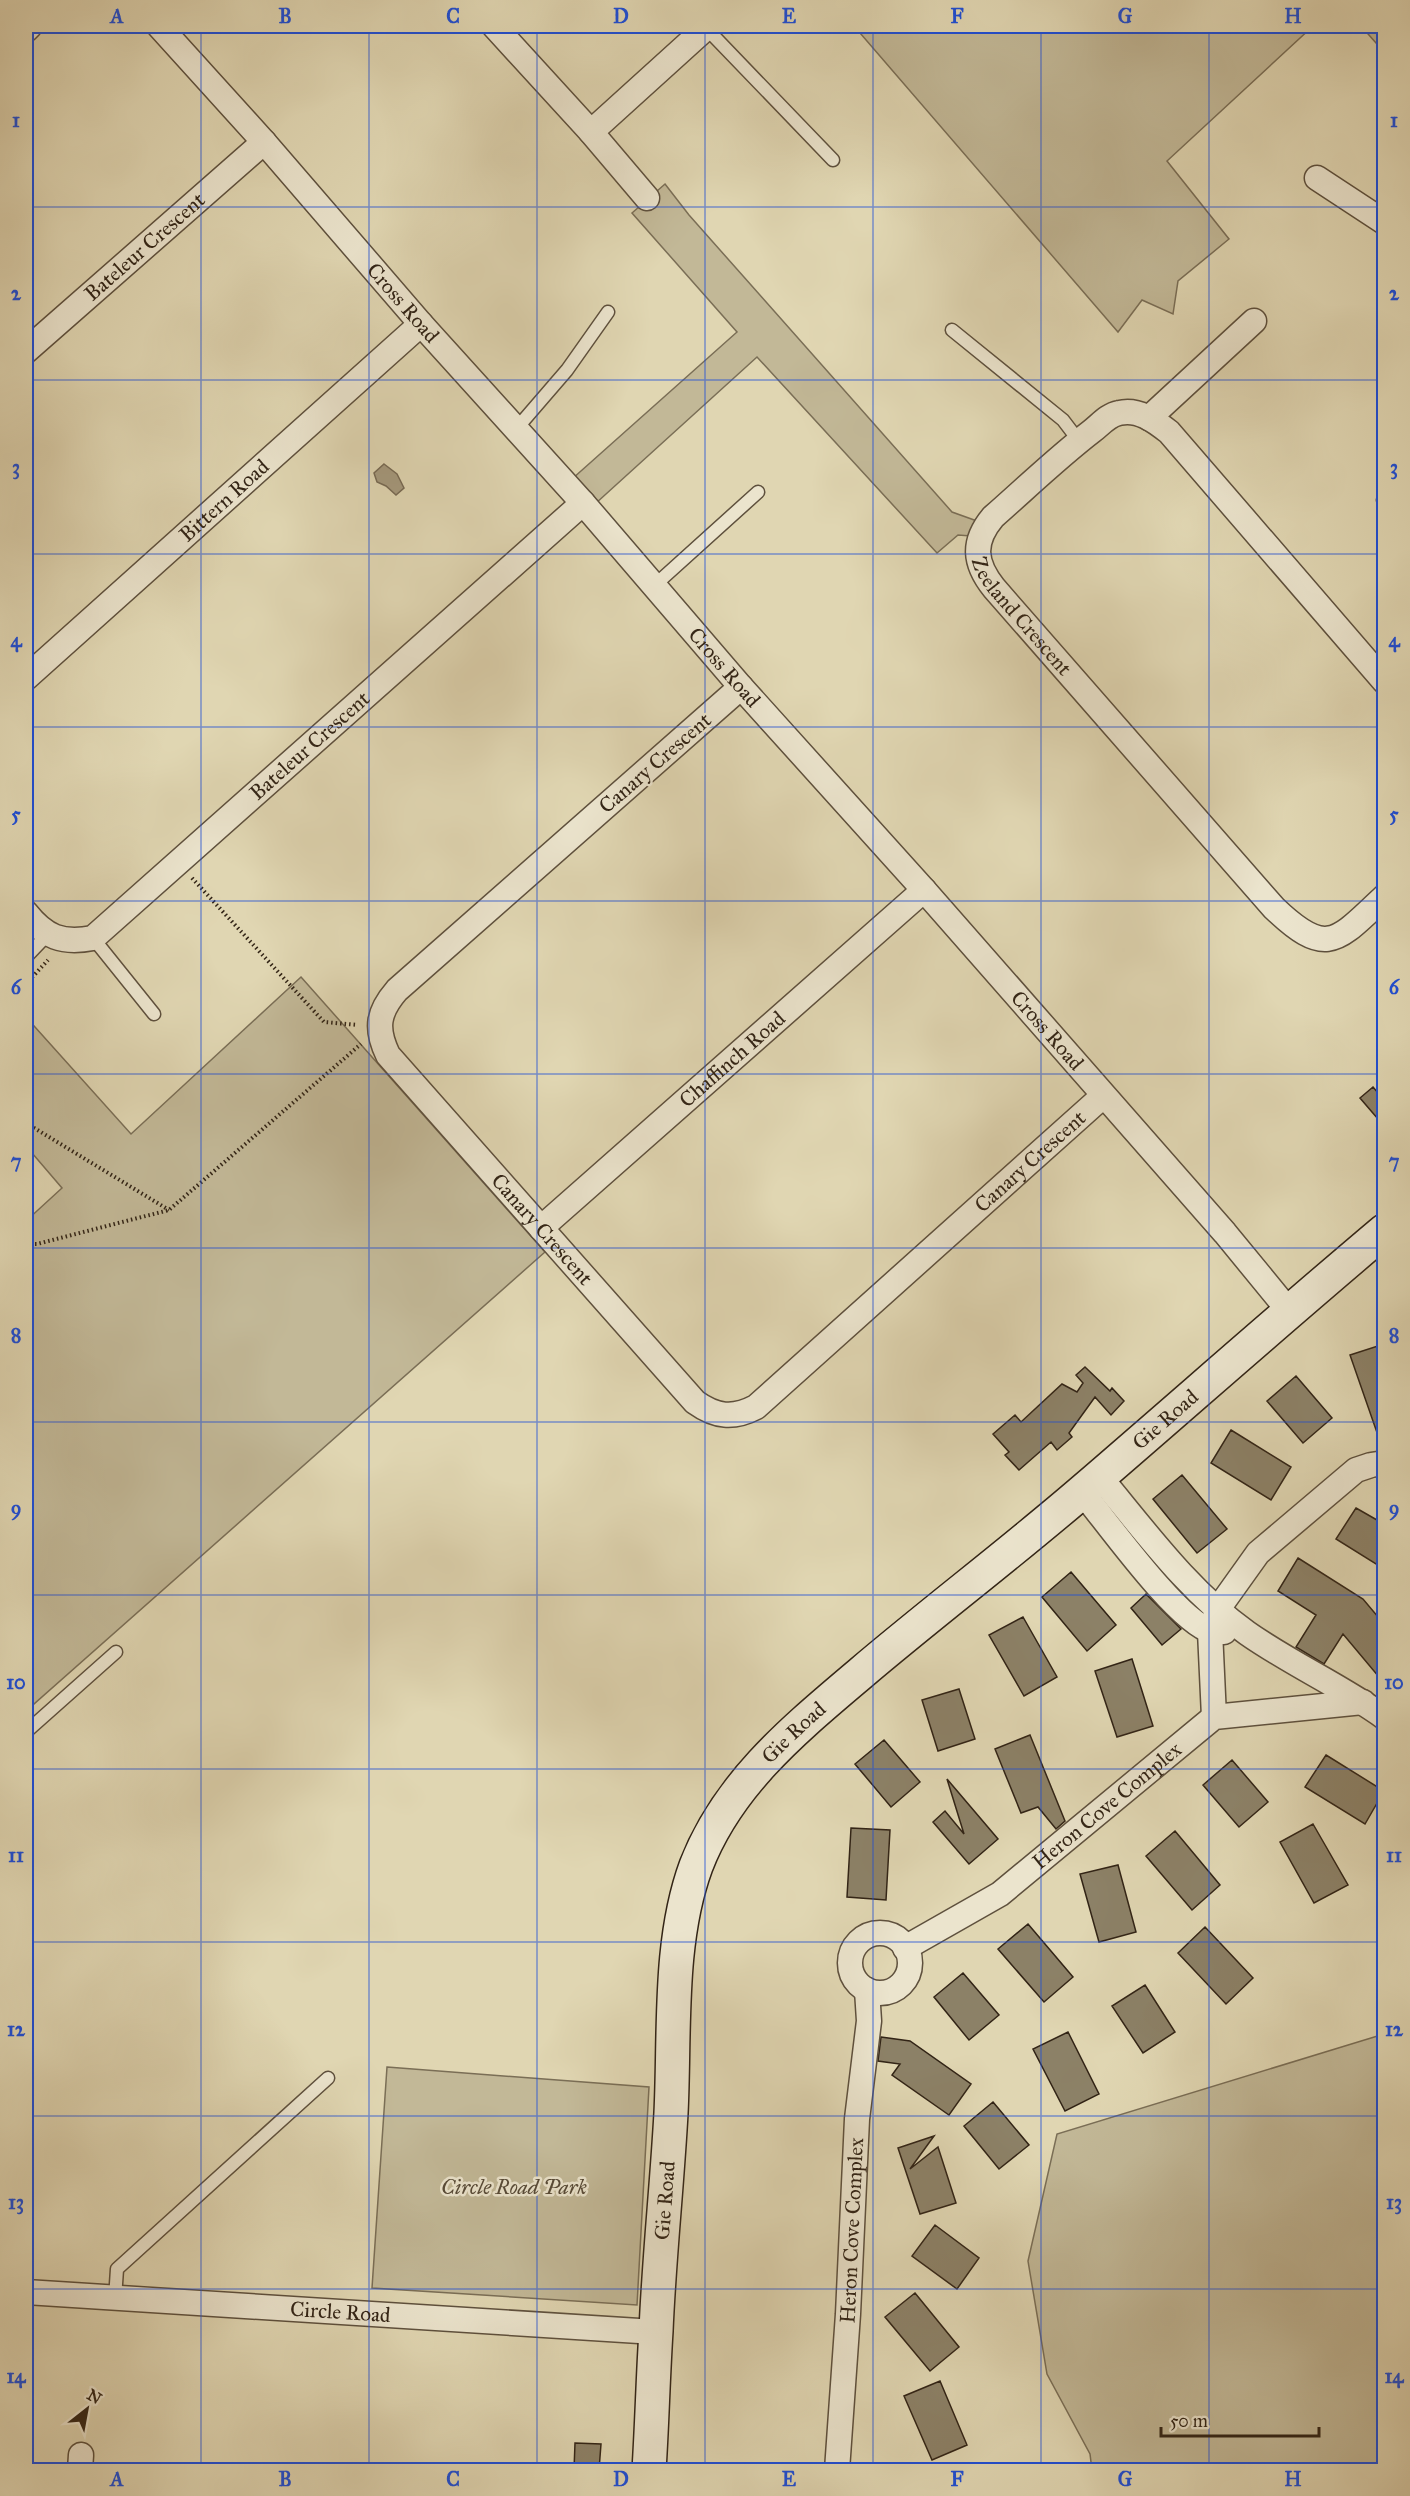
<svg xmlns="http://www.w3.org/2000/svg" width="1410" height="2496" viewBox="0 0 1410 2496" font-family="'IM FELL Great Primer',serif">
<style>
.green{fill:#c2b897;stroke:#7a6e56;stroke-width:1.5}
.water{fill:#a5997d;stroke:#776a54;stroke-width:1.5}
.building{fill:#8c8167;stroke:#322416;stroke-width:1.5}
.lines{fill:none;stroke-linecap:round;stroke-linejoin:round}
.lane-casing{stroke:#5e503d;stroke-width:15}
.street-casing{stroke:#5e503d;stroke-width:27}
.secondary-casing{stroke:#322416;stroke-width:36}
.path{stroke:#322416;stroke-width:4;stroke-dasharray:1.5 3;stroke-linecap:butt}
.lane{stroke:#ebe4cd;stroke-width:12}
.street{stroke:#ebe4cd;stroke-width:24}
.secondary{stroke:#ebe4cd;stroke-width:33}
.grid{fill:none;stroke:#1d4ed8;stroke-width:1.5;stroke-opacity:0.55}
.labels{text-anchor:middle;stroke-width:5;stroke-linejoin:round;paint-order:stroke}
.street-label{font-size:21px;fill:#322416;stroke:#ebe4cd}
.park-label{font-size:21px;font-style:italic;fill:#564936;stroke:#ebe4cd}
.neatline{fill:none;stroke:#1d4ed8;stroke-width:2}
.grid-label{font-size:20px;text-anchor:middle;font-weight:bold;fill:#1d4ed8}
</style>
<rect width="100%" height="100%" fill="#e0d6b2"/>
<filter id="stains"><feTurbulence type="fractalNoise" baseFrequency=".00333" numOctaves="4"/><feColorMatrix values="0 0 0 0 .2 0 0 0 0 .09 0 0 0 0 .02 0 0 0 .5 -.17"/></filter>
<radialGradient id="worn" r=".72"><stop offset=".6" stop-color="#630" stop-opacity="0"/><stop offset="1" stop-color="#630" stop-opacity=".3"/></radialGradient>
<path class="green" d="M854,26H1313L1167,161L1229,239L1178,281L1173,314L1142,300L1118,332Z
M1361,26H1384V52Z
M665,184L689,215L952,512L977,521L971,536L958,535L937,553L757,357L595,504L572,479L737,332L632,213Z
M301,977L545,1252L26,1711V1221L62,1188L26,1146V1017L131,1134Z
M1384,2034V2470H1092L1090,2454L1047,2374L1028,2261L1057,2134Z
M387,2067L649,2087L637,2305L372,2288Z"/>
<path class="water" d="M384,464L397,474L404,488L396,495L386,486L377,482L374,473Z"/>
<path class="building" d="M1373,1087L1384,1100V1126L1360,1098Z
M1384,1344V1446L1382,1447L1350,1355Z
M1085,1367L1110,1391L1112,1388L1124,1401L1111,1415L1095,1397L1069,1433L1072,1437L1057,1450L1051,1442L1019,1470L1005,1455L1009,1452L993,1434L1015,1415L1021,1422L1062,1384L1077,1392L1083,1383L1076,1375Z
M1296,1376L1332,1418L1303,1443L1267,1401Z
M1231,1430L1291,1467L1271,1500L1211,1463Z
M1182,1475L1227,1529L1197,1553L1153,1499Z
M1356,1508L1384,1524V1569L1336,1539Z
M1298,1558L1363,1599L1384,1624V1683L1343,1634L1324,1664L1296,1647L1316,1615L1278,1591Z
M1071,1572L1116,1625L1087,1651L1042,1597Z
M1146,1594L1181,1629L1162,1645L1131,1608Z
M1023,1617L1057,1677L1024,1696L989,1635Z
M1132,1659L1153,1726L1117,1737L1095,1671Z
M959,1689L975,1739L938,1751L922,1700Z
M1030,1735L1065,1821L1056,1829L1038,1807L1021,1813L995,1749Z
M884,1740L920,1782L891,1807L855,1764Z
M1326,1755L1384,1791L1365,1824L1305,1787Z
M1232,1760L1268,1802L1239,1827L1203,1785Z
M947,1779L998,1839L969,1864L933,1822L945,1811L964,1834Z
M1313,1824L1348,1885L1314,1903L1280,1842Z
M851,1828L890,1830L886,1900L847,1897Z
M1175,1831L1220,1885L1192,1910L1146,1856Z
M1118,1865L1136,1932L1099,1942L1080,1874Z
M1028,1924L1073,1977L1044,2002L998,1949Z
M1205,1927L1253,1978L1226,2004L1178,1953Z
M963,1973L999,2015L969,2040L934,1997Z
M1145,1985L1175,2032L1143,2053L1112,2006Z
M1068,2032L1099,2094L1065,2111L1033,2049Z
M881,2037L910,2041L971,2084L949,2115L892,2075L900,2064L878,2061Z
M993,2102L1029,2145L999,2169L964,2126Z
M934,2136L910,2169L938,2147L956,2203L920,2214L898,2148Z
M935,2225L979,2258L957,2289L912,2256Z
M915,2293L959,2347L930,2371L885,2317Z
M940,2381L967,2445L932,2460L904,2396Z
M575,2443L601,2444L599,2470H574Z"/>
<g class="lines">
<g class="lane-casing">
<path id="lane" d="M706,28L833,160
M952,330L1063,420L1079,441
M517,428L567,370L608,312
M1383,500L1384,499
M655,585L758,492
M93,938L154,1014
M26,957L48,934
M26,1732L116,1652
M115,2299L117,2269L328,2078"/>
</g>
<g class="street-casing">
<g id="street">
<path id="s1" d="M159,26L264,142L421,324L583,503L741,687L924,890L1225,1233L1289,1311"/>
<path d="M494,26L591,132L708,26"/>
<path d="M26,30L30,26"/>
<path d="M591,132L647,198"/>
<path d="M1317,178L1384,222"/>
<path id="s2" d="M26,351L264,142"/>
<path d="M1149,418L1254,321"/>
<path id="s3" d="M26,678L421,324"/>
<path id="s4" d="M1384,681L1169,432C1155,421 1138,408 1119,413C1108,415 1100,425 1092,431C1057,458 1026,488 993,517C972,542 974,563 994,588L1274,908C1327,959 1337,941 1384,897"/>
<path id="s5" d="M741,687L397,990C378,1012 375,1028 388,1055L695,1402C716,1417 733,1419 756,1407L1103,1096"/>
<path id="s6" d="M26,913C45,937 62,944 93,938L583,503"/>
<path id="s7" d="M541,1228L924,890"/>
<path d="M1099,1476C1145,1531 1188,1591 1247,1633C1291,1664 1341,1686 1384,1717"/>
<path d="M1082,1492C1107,1522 1177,1621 1211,1631C1215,1632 1220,1631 1224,1632"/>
<path d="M1214,1717L1210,1631L1218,1609L1258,1553L1356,1470L1371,1465L1384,1463"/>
<circle cx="880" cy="1963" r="30"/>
<path id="s8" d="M905,1948L1000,1894L1214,1717L1363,1702"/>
<path id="s9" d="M26,2292L655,2332"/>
<path d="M80,2470L81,2455"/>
<path id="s10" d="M837,2470L848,2314L857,2119L869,2021L867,1990"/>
</g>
</g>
<g class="secondary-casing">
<g id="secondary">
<path id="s11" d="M649,2470C652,2424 653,2377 656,2331C659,2258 667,2186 671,2113C675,2033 668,1942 696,1866C728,1783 795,1729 861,1673C934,1611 1011,1553 1084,1490C1184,1404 1283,1316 1384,1231"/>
</g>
</g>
<path class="path" d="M192,878L324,1022L358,1025
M26,984L48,960
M26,1123L169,1210
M26,1244H37L169,1210L361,1044"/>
<use href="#lane" class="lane"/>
<use href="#street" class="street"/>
<use href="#secondary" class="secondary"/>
</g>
<path class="grid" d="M201,26V2470M369,26V2470M537,26V2470M705,26V2470M873,26V2470M1041,26V2470M1209,26V2470M26,207H1384M26,380H1384M26,554H1384M26,727H1384M26,901H1384M26,1074H1384M26,1248H1384M26,1422H1384M26,1595H1384M26,1769H1384M26,1942H1384M26,2116H1384M26,2289H1384"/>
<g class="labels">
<g class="street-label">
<text dy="7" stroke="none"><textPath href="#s2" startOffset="158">Bateleur Crescent</textPath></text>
<text dy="7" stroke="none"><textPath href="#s1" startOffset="369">Cross Road</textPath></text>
<text dy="7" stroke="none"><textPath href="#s3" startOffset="266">Bittern Road</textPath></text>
<text dy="7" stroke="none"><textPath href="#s4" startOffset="666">Zeeland Crescent</textPath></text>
<text dy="7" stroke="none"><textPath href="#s1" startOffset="855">Cross Road</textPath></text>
<text dy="7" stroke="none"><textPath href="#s6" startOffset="366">Bateleur Crescent</textPath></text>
<text transform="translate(655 763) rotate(-41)" y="7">Canary Crescent</text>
<text dy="7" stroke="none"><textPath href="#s1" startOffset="1341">Cross Road</textPath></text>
<text dy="7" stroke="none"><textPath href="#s7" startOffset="255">Chaffinch Road</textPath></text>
<text dy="7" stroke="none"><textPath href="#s5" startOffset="1426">Canary Crescent</textPath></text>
<text dy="7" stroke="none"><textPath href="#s5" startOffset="762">Canary Crescent</textPath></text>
<text dy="7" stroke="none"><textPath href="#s11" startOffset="1260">Gie Road</textPath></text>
<text dy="7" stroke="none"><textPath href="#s11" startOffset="774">Gie Road</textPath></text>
<text dy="7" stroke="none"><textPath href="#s8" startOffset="248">Heron Cove Complex</textPath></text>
<text dy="7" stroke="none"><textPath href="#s11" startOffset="270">Gie Road</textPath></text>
<text dy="7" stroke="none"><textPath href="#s10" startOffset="240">Heron Cove Complex</textPath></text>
<text dy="7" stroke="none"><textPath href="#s9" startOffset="315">Circle Road</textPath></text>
</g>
<g class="park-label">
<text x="514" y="2194">Circle Road Park</text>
</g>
</g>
<rect width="1410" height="2496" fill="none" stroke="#e0d6b2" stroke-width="66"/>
<g transform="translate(87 2409) rotate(31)" stroke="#ebe4cd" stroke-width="4.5" paint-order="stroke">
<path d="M0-4.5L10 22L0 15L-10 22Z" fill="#322416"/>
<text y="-9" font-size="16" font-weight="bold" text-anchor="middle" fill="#322416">N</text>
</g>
<path d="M1161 2427v9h158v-9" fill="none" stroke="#322416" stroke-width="3"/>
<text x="1170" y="2427" font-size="18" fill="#322416" stroke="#ebe4cd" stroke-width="4.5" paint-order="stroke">50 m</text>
<rect x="33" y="33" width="1344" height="2430" class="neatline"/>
<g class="grid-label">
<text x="117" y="23">A</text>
<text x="285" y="23">B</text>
<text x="453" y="23">C</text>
<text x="621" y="23">D</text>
<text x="789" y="23">E</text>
<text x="957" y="23">F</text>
<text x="1125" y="23">G</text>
<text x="1293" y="23">H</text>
<text x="16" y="127">1</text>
<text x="1394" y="127">1</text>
<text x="16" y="300">2</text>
<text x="1394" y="300">2</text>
<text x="16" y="474">3</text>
<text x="1394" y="474">3</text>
<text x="16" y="647">4</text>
<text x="1394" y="647">4</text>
<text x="16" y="821">5</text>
<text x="1394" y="821">5</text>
<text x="16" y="994">6</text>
<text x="1394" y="994">6</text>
<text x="16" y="1168">7</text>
<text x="1394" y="1168">7</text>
<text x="16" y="1342">8</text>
<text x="1394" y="1342">8</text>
<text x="16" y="1515">9</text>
<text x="1394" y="1515">9</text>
<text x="16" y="1689">10</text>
<text x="1394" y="1689">10</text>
<text x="16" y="1862">11</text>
<text x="1394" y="1862">11</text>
<text x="16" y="2036">12</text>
<text x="1394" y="2036">12</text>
<text x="16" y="2209">13</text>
<text x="1394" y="2209">13</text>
<text x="16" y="2383">14</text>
<text x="1394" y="2383">14</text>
<text x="117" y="2486">A</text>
<text x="285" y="2486">B</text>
<text x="453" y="2486">C</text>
<text x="621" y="2486">D</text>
<text x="789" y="2486">E</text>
<text x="957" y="2486">F</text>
<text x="1125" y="2486">G</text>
<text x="1293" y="2486">H</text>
</g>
<rect width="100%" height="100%" filter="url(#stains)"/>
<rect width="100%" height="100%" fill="url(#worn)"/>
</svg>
